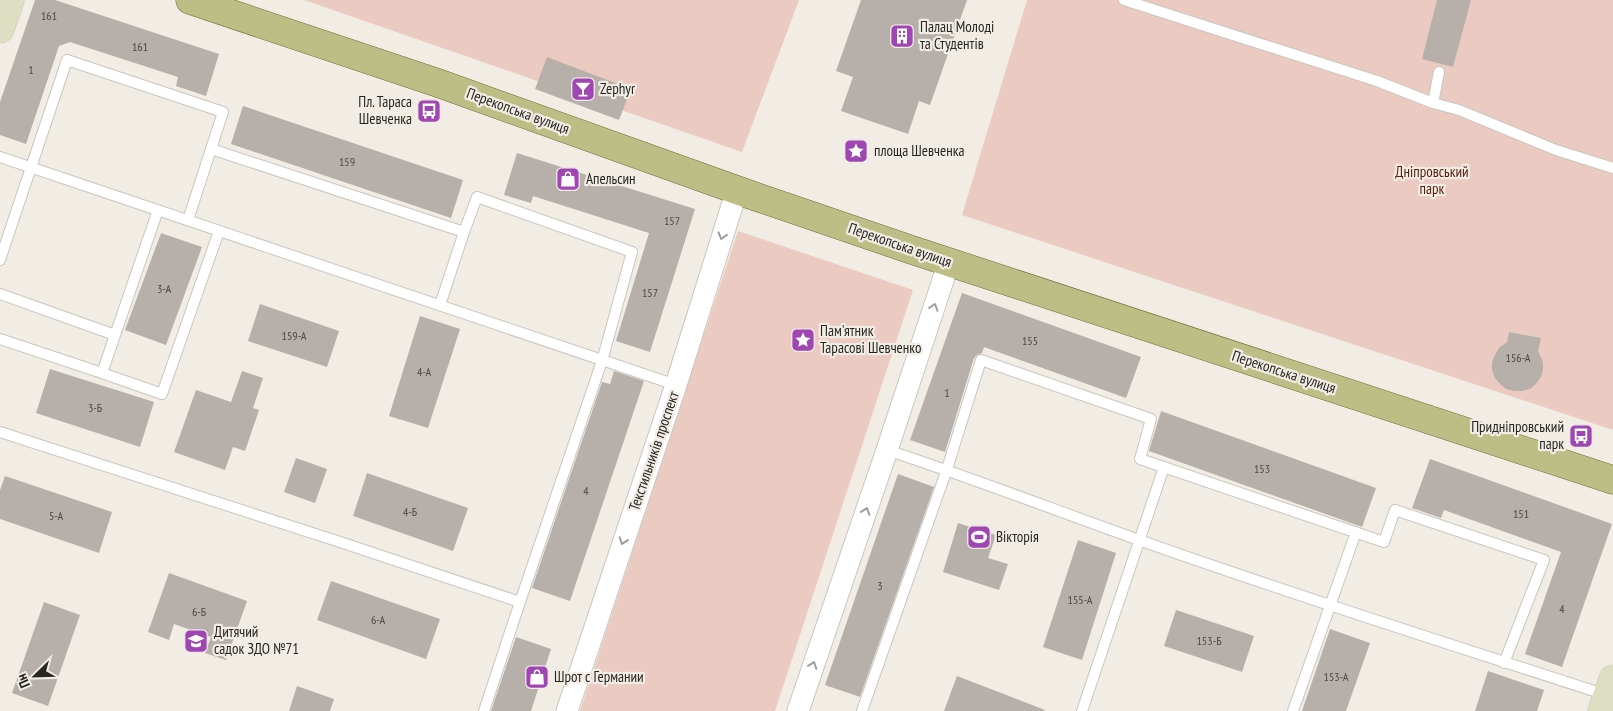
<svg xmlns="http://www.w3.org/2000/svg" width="1613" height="711" viewBox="0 0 1613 711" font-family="'PT Sans Narrow',sans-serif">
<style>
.green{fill:#ebcac1}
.building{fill:#b7afaa}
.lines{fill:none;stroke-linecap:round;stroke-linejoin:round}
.lane-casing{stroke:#cac6be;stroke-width:12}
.street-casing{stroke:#cac6be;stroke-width:23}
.secondary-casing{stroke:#cac6be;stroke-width:29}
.primary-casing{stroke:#6c6c2e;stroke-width:29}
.lane{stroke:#fff;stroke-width:10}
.street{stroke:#fff;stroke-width:21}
.secondary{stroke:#dedec2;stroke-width:28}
.primary{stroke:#bdbe85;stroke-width:28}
.oneway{stroke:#9e9d9c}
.labels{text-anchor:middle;stroke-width:4.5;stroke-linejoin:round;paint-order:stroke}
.number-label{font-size:12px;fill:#4c4845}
.poi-label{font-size:15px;fill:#282623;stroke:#f1ede5;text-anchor:start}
.street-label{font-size:15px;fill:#282623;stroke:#f1ede5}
.park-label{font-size:15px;fill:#581c0c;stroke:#f1ede5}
</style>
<rect width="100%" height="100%" fill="#f1ede5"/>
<path class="green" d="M304,0H799L742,152Z
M1027,0H1613V430L962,215Z
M738,231L913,290L775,711H580Z"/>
<path class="building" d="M35,0H55L219,54L206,96L176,86L178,77L70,42L59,46L26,144L0,135V102Z
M861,0H967L930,105L919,101L908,134L841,111L853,77L836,71Z
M1437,0H1471L1453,67L1422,59Z
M547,57L631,89L619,120L535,89Z
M243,106L463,180L451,218L231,144Z
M517,153L695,209L650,352L616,341L649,233L533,196L531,203L504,195Z
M161,233L202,247L166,345L125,330Z
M962,293L1141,357L1126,398L984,347L982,353L977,355L974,358L945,452L910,440Z
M260,304L339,331L327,367L248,341Z
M420,316L460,329L428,428L389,416Z
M1509,332L1541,338L1538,351L1543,362V370L1541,377L1536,384L1530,389L1522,391H1514L1506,389L1500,384L1495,378L1492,370V362L1495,355L1499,348L1507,342Z
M50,369L154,402L140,447L36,413Z
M242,371L263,378L253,408L259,410L245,451L233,447L225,470L174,452L196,390L231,402Z
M614,371L644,381L570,601L532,588L602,382L610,384Z
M1161,411L1376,488L1362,527L1149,451Z
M296,458L327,469L315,503L284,492Z
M1430,459L1612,524L1562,667L1525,654L1561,552L1444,510L1441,518L1412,508Z
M367,473L468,508L453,551L353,516Z
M898,474L934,487L860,697L825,685Z
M5,476L112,512L99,553L0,519V490Z
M958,523L996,535L988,558L1008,564L999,590L943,572Z
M1078,540L1116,553L1082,660L1043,647Z
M169,573L247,601L226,660L205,653L211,637L174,624L169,640L148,632Z
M331,581L440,619L426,659L317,620Z
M44,602L80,615L48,706L12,693Z
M1176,610L1254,636L1242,672L1164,646Z
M1330,629L1370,643L1346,711H1302Z
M516,637L551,649L531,711H491Z
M1488,671L1544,690L1537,711H1475Z
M957,676L1045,710L1044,711H944Z
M297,686L334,699L330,711H289Z"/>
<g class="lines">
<g class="lane-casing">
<path id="lane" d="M1124,0L1377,81L1433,103L1459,110L1556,150L1613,168
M1433,103L1439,72
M0,157L676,385
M188,220L211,149
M0,260L67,60L223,112L211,149L464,232L477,197L632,252L602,361L520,602L484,711
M0,294L115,335
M440,305L464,232
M0,339L102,373L158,210
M102,373L162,394L219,231
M0,432L337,541L520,602
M887,450C972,478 1055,510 1139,540C1293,595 1450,644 1606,695
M862,711L947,469L981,360L1151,419L1140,459L1384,542L1395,510L1544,560L1504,663
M1082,711L1164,467
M1293,711L1356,532"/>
</g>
<g class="street-casing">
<path id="street" d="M567,711L676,385L737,190
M798,711L887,450L949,262"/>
</g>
<g class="secondary-casing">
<path id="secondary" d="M0,29L10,0
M1602,711L1613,679"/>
</g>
<g class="primary-casing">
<path id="primary" d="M190,0L438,83L748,194L909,249L1613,480"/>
</g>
<use href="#lane" class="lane"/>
<use href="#street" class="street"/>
<use href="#secondary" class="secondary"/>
<use href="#primary" class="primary"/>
</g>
<defs><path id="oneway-chevron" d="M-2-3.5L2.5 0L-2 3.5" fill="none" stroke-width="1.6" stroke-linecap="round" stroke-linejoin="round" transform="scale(1.25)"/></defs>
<g class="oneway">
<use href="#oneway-chevron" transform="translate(722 236) rotate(107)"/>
<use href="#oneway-chevron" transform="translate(934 307) rotate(-72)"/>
<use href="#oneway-chevron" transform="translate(866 511) rotate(-71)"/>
<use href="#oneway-chevron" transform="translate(623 541) rotate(109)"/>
<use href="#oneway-chevron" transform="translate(813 665) rotate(-71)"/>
</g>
<defs>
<g id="building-square" transform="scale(1.25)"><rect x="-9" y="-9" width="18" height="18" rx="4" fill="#9f46b2" stroke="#f1ede5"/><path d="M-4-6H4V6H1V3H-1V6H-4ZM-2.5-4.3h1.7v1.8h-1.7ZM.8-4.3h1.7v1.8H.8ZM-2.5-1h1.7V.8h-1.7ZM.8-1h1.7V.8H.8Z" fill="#fff"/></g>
<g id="bar-square" transform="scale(1.25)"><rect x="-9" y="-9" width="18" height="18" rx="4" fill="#9f46b2" stroke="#f1ede5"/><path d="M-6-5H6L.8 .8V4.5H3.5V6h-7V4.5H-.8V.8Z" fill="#fff"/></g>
<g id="bus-square" transform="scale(1.25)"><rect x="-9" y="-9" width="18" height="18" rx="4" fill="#9f46b2" stroke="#f1ede5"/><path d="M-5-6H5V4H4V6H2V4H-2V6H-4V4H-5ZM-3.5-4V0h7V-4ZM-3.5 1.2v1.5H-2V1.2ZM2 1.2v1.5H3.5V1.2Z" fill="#fff"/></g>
<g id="sight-square" transform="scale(1.25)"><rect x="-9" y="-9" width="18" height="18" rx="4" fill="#9f46b2" stroke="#f1ede5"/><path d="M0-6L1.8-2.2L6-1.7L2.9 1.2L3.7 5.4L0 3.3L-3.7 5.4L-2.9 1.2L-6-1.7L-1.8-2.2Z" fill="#fff"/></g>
<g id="shop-square" transform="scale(1.25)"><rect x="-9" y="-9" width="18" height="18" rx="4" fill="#9f46b2" stroke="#f1ede5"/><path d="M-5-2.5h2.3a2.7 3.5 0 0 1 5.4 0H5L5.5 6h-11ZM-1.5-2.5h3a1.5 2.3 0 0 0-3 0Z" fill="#fff"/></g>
<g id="stadium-square" transform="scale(1.25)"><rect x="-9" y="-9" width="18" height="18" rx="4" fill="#9f46b2" stroke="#f1ede5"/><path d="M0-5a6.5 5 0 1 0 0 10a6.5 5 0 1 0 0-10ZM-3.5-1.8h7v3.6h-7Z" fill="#fff"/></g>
<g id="school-square" transform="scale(1.25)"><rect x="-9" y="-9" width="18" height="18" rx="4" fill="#9f46b2" stroke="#f1ede5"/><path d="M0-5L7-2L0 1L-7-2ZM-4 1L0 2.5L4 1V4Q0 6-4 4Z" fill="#fff"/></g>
</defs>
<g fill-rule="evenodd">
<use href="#building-square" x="902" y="36"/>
<use href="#bar-square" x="583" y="89"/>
<use href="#bus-square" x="429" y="111"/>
<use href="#sight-square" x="856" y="151"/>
<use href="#shop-square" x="568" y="179"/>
<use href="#sight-square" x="803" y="340"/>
<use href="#bus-square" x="1581" y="436"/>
<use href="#stadium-square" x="979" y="537"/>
<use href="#school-square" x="196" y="641"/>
<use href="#shop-square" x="537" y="677"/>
</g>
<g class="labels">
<g class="number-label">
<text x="49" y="20">161</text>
<text x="140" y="51">161</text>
<text x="31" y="74">1</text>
<text x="347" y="166">159</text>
<text x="672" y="225">157</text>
<text x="164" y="293">3-А</text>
<text x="650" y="297">157</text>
<text x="294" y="340">159-А</text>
<text x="1030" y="345">155</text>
<text x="1518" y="362">156-А</text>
<text x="424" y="376">4-А</text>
<text x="947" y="397">1</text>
<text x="95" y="412">3-Б</text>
<text x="1262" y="473">153</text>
<text x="586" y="495">4</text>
<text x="410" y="516">4-Б</text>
<text x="1521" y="518">151</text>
<text x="56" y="520">5-А</text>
<text x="880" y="590">3</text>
<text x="1080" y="604">155-А</text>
<text x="1562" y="613">4</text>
<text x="199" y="616">6-Б</text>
<text x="378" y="624">6-А</text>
<text x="1209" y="645">153-Б</text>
<text x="1336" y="681">153-А</text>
</g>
<g class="poi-label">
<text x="920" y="32">Палац Молоді<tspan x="920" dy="17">та Студентів</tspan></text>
<text x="600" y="94">Zephyr</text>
<text x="412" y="107" text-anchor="end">Пл. Тараса<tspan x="412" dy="17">Шевченка</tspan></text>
<text x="874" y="156">площа Шевченка</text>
<text x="586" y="184">Апельсин</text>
<text x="820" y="336">Пам'ятник<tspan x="820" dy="17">Тарасові Шевченко</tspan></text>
<text x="1564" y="432" text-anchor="end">Придніпровський<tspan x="1564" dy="17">парк</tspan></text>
<text x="996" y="542">Вікторія</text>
<text x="214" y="637">Дитячий<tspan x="214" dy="17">садок ЗДО №71</tspan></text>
<text x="554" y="682">Шрот с Германии</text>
</g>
<g class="street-label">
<text transform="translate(518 111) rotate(20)" y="5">Перекопська вулиця</text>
<text transform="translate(900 245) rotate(19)" y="5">Перекопська вулиця</text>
<text transform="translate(1284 372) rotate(18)" y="5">Перекопська вулиця</text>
<text transform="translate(654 451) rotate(-71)" y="5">Текстильників проспект</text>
</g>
<g class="park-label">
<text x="1432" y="177">Дніпровський<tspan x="1432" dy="17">парк</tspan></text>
</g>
</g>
<g transform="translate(35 676) rotate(247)" stroke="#f1ede5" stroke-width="4" paint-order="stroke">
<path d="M0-4L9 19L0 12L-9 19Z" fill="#282623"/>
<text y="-8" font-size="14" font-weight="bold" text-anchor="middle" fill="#282623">Пн</text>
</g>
</svg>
